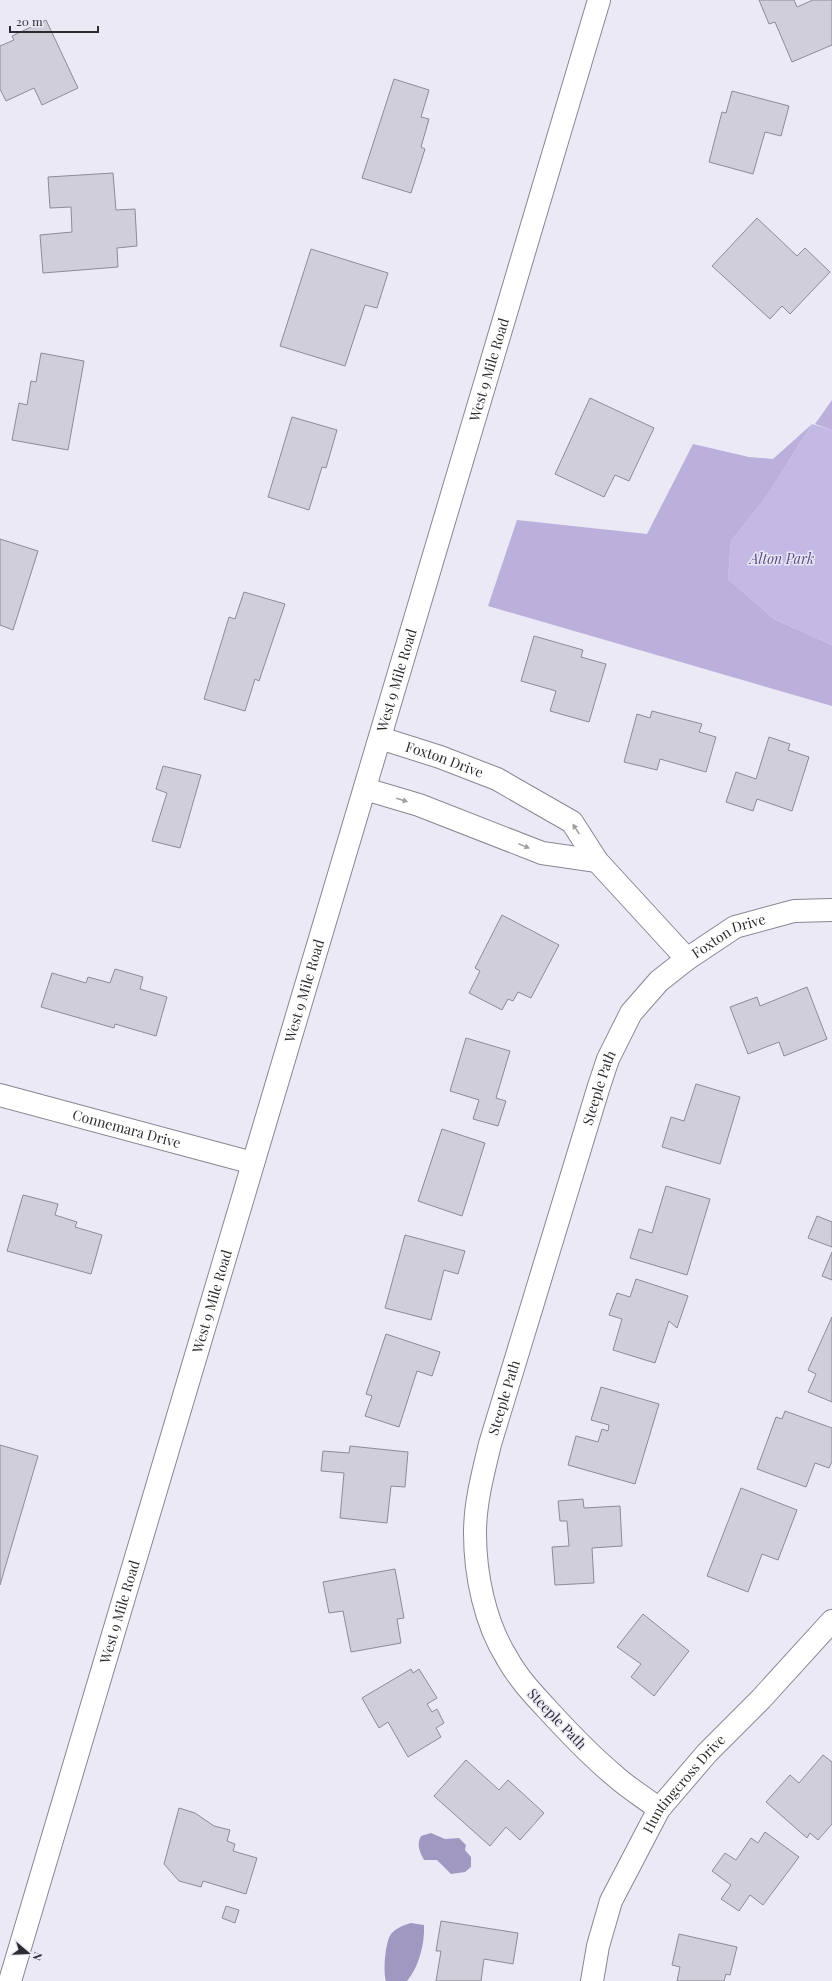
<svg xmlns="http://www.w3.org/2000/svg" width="832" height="1981" viewBox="0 0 832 1981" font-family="'Playfair Display',serif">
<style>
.green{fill:#c3b9e4}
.forest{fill:#bab0db}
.water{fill:#a198c2}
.building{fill:#d0ceda;stroke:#8e8b97}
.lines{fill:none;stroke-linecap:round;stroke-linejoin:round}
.minor-casing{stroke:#898692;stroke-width:24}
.minor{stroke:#fff;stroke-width:22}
.oneway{fill:#a0a0a2}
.labels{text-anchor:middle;stroke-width:3;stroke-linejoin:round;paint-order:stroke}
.street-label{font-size:14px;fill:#2c2b30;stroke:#ece9f6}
.park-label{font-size:14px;font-style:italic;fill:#594982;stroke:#ece9f6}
</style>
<rect width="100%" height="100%" fill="#ece9f6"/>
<path class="green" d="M812,424L832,430V645L774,619L728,579L731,541L766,497Z"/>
<path class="forest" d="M832,400V430L815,424Z
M812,424L766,497L731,541L728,579L774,619L832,645V706L488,606L517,520L647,534L693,444L749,457L773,459Z"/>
<path class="water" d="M431,1833L445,1839L459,1838L466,1845L465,1850L471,1857V1867L465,1872L451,1874L437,1860H424C420,1852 416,1845 421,1836Z
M411,1923L424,1925C425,1943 419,1967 407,1981H386C383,1972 385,1942 391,1934C396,1928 404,1925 411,1923Z"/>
<path class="building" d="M759,0H794L797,7L813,0H832V45L792,62L775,22L769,24Z
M46,20L78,88L42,105L34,88L6,101L0,89V46L14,40L12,36Z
M394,79L429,90L421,117L429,119L421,147L425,149L411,193L362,178Z
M732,91L789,106L781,136L765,132L753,174L709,162L722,112L726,113Z
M113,173L116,210L135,209L137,246L117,248L118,267L43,273L40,235L72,232L71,207L50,208L48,177Z
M757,218L797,256L805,248L830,272L790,314L782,306L770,319L712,266Z
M311,249L388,273L377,308L365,305L345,366L280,346Z
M41,353L84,361L68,450L12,440L19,403L27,405L31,381L36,382Z
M590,398L654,428L629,481L615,475L604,497L555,474Z
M292,417L337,430L326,468L322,467L309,510L268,497Z
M0,539L38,551L13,630L0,625Z
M244,592L285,604L259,681L255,679L245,711L204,699L229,617L235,619Z
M534,636L583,650L581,657L606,664L589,722L550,711L556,691L521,681Z
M652,711L702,724L699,732L716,737L706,772L660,759L657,770L624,762L637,714L650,718Z
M769,737L790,744L788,750L809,757L792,811L757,799L753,811L726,802L736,772L756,779Z
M163,766L201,775L180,848L152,841L167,793L156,789Z
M502,915L559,945L531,998L518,992L513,1001L508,999L502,1010L469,993L480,971L475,968Z
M115,969L143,977L140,989L167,997L156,1036L115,1024L114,1028L41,1007L52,973L86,983L88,977L110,983Z
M807,987L827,1039L784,1056L779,1042L748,1054L730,1007L757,997L760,1006Z
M466,1038L510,1051L496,1098L506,1101L498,1126L473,1119L479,1100L450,1091Z
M696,1084L740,1097L720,1164L662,1147L671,1117L684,1121Z
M442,1129L485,1143L462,1216L418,1201Z
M666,1186L710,1199L687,1275L630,1258L639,1229L652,1233Z
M23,1195L58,1204L55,1215L77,1222L75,1227L102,1235L91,1274L7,1251Z
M817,1216L832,1222V1247L808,1238Z
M405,1235L465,1251L458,1274L444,1270L431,1320L385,1308Z
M832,1252V1280L822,1276Z
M636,1279L688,1296L677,1328L669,1321L655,1363L613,1350L622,1319L609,1315L617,1293L630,1297Z
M832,1317V1402L808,1392L816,1374L808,1370Z
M386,1334L440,1352L432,1376L417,1371L399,1427L365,1416L372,1396L366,1394Z
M601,1387L659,1404L635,1484L568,1465L576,1436L598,1442L602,1429L608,1431L609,1425L591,1420Z
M785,1411L832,1428V1461L829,1468L815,1463L806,1487L757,1469L776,1417L782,1419Z
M0,1445L38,1456L0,1585Z
M350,1446L408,1452L405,1487L391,1486L387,1523L340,1518L344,1473L321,1471L323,1451L349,1453Z
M741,1488L797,1510L778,1560L762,1554L748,1592L707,1576Z
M583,1499L584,1508L620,1506L622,1546L592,1548L594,1583L555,1585L552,1547L569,1546L567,1521H560L558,1501Z
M395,1569L404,1618L397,1619L401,1643L351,1652L343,1611L329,1613L323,1582Z
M643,1614L689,1651L654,1696L631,1677L641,1664L617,1647Z
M411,1669L413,1673L419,1669L437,1698L427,1704L432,1712L437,1709L444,1723L436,1728L441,1737L408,1757L388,1722L379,1728L362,1698Z
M823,1755L832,1762V1824L818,1840L810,1833L807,1838L766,1802L790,1775L799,1783Z
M466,1760L499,1790L508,1780L544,1813L520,1840L506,1827L490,1846L434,1796Z
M179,1808L195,1813L214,1826L230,1830L227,1841L235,1844L233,1851L257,1858L246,1894L203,1881L201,1887L179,1881L164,1864Z
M765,1832L799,1857L763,1905L750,1895L739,1911L721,1899L731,1885L712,1871L725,1853L736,1860L751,1838L758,1843Z
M226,1906L239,1910L235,1923L222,1918Z
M441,1921L518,1933L513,1964L484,1959L481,1981H436L441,1951H436Z
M679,1934L737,1947L730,1975L726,1974L724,1981H677L680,1967L672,1965Z"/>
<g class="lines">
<g class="minor-casing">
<g id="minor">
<path id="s1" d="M380,738L440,757L497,779L572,822L597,861L687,959"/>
<path d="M365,789L419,805L542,853L597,861"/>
<path id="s2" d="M0,1095L253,1163"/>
<path id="s3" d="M659,1809C645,1798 628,1788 615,1776C591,1756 569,1733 548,1710C533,1694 518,1678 507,1658C485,1623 475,1575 475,1533C475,1503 483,1473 490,1444L599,1086L608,1059L631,1013L659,981L687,959L735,927L794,911L832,910"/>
<path id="s4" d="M10,1981L599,0"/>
<path id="s5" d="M592,1981L598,1946L611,1901L659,1809L707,1753L761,1699L832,1621"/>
</g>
</g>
<use href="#minor" class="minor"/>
</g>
<defs><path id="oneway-solid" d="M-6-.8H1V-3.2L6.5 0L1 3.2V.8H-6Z"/></defs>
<g class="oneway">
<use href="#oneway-solid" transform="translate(402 800) rotate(17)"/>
<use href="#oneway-solid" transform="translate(576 829) rotate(-123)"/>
<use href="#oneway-solid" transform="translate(524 846) rotate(22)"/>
</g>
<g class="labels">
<g class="street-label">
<text dy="5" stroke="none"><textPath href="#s4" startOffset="1681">West 9 Mile Road</textPath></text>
<text dy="5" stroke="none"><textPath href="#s4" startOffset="1357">West 9 Mile Road</textPath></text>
<text dy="5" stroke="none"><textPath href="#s1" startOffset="68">Foxton Drive</textPath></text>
<text dy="5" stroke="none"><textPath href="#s3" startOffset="1017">Foxton Drive</textPath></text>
<text dy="5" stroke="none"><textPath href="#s4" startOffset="1033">West 9 Mile Road</textPath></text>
<text dy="5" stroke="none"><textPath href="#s3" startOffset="809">Steeple Path</textPath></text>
<text dy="5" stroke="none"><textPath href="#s2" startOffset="131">Connemara Drive</textPath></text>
<text dy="5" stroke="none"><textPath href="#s4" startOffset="709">West 9 Mile Road</textPath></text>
<text dy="5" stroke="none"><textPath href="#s3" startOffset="485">Steeple Path</textPath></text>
<text dy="5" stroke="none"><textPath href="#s4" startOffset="385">West 9 Mile Road</textPath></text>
<text transform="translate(557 1719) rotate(46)" y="5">Steeple Path</text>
<text dy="5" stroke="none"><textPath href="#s5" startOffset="221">Huntingcross Drive</textPath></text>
</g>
<g class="park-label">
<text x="782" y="564">Alton Park</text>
</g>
</g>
<g transform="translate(28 1953) rotate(109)" stroke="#ece9f6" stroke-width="3" paint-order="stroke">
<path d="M0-3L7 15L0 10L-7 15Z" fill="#2c2b30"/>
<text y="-6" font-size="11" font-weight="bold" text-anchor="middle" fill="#2c2b30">N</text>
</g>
<path d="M10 26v6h88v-6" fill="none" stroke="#2c2b30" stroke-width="2"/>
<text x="16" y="26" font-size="12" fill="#2c2b30" stroke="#ece9f6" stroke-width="3" paint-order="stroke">20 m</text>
</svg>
